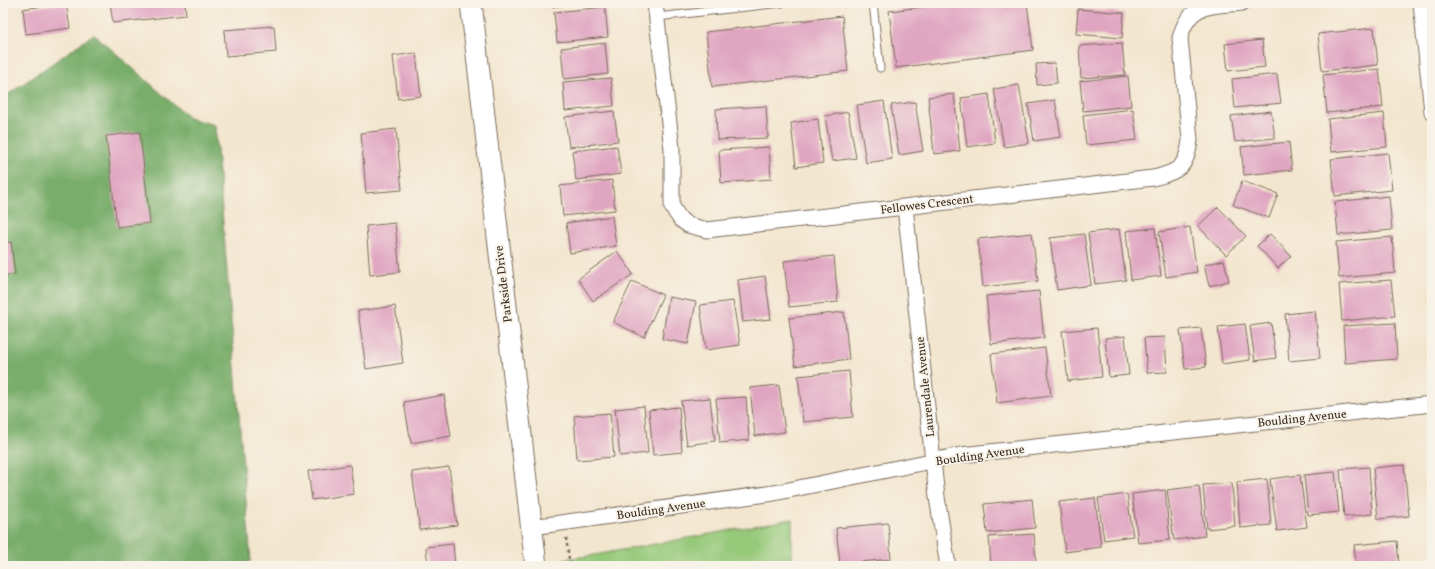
<svg xmlns="http://www.w3.org/2000/svg" width="1435" height="569" viewBox="0 0 1435 569" font-family="Vollkorn,serif">
<style>
.green{fill:#97c97a;stroke:#697a4c}
.forest{fill:#79ad6a;stroke:#5a6c44}
.building{fill:#e0a5c1}
.lines{fill:none;stroke-linecap:round;stroke-linejoin:round}
.lane-casing{stroke:#7b6c5c;stroke-width:9}
.street-casing{stroke:#7b6c5c;stroke-width:17}
.secondary-casing{stroke:#7b6c5c;stroke-width:23}
.path{stroke:#7b6c5c;stroke-width:2.5;stroke-dasharray:3 3;stroke-linecap:butt}
.lane{stroke:#fff;stroke-width:7}
.street{stroke:#fff;stroke-width:15}
.secondary{stroke:#fff;stroke-width:21}
.labels{text-anchor:middle;stroke-width:4;stroke-linejoin:round;paint-order:stroke}
.street-label{font-size:12px;fill:#3b2a1e;stroke:#f7f3e8}
</style>
<rect width="100%" height="100%" fill="#f7f3e8"/>
<filter id="ink" filterUnits="userSpaceOnUse"><feTurbulence type="fractalNoise" baseFrequency=".025" numOctaves="2"/><feDisplacementMap in="SourceGraphic" scale="8" xChannelSelector="R" yChannelSelector="G"/><feConvolveMatrix kernelMatrix="1 2 1 2 8 2 1 2 1" color-interpolation-filters="sRGB"/></filter>
<filter id="wash" filterUnits="userSpaceOnUse"><feTurbulence type="fractalNoise" baseFrequency=".012" numOctaves="4" result="noise"/><feDisplacementMap in="SourceGraphic" scale="16" xChannelSelector="R" yChannelSelector="G"/><feGaussianBlur stdDeviation="0.9" result="paint"/><feColorMatrix in="noise" values="0 0 0 0 0 0 0 0 0 0 0 0 0 0 0 0 0 1.4 0 .05"/><feComposite in="paint" operator="in"/></filter>
<g filter="url(#wash)">
<rect width="100%" height="100%" fill="#f3e6cf"/>
<path class="green" d="M792,519V566H564V559L589,556Z"/>
<path class="forest" d="M94,34L189,118L215,125L251,561L235,566H3V98Z"/>
<g id="blocks">
<path class="building" d="M66,3L70,28L26,34L23,9Z
M110,3H185L186,15L113,23Z
M551,3H576V4L551,7Z
M957,3H1027L1033,50L896,68L889,11Z
M605,7L608,37L557,42L554,12Z
M1078,9L1124,13L1122,38L1076,34Z
M842,16L848,71L712,87L706,32Z
M274,26L276,52L226,56L224,30Z
M1374,28L1378,65L1322,71L1318,34Z
M1262,40L1265,67L1228,71L1225,44Z
M605,43L608,74L564,79L561,48Z
M1122,43L1125,75L1081,78L1079,46Z
M416,53L421,96L398,99L393,56Z
M1055,63L1057,83L1037,85L1036,64Z
M1379,69L1383,107L1327,113L1323,75Z
M1277,74L1281,103L1235,108L1232,79Z
M1128,76L1131,106L1083,111L1080,81Z
M611,78L614,106L565,111L563,82Z
M1019,85L1029,143L1004,147L994,89Z
M954,94L960,151L934,154L928,97Z
M989,94L995,143L967,147L961,98Z
M1055,100L1061,137L1034,141L1028,104Z
M884,101L892,159L866,163L857,105Z
M915,102L923,151L899,155L891,105Z
M766,106L768,138L717,140L716,109Z
M1133,109L1137,140L1086,145L1083,115Z
M614,111L618,141L569,147L565,117Z
M1271,111L1275,138L1235,142L1231,116Z
M848,112L856,158L832,161L825,116Z
M1384,113L1387,147L1331,152L1328,119Z
M818,119L823,163L796,167L791,123Z
M396,129L402,190L366,193L361,133Z
M140,132L150,223L117,227L106,136Z
M1289,142L1292,170L1244,175L1241,147Z
M617,146L621,174L576,180L572,151Z
M769,147L771,179L721,183L719,150Z
M1388,153L1392,190L1335,196L1331,159Z
M612,180L615,210L563,216L560,186Z
M1242,181L1278,194L1269,218L1233,205Z
M1389,196L1392,230L1338,235L1335,202Z
M1218,207L1246,236L1226,255L1198,226Z
M612,216L616,246L570,253L566,223Z
M395,223L400,272L370,275L366,226Z
M1190,227L1197,272L1166,277L1159,232Z
M1155,228L1161,276L1131,280L1126,231Z
M1119,229L1126,280L1095,284L1088,233Z
M1032,233L1038,281L983,287L978,239Z
M1084,234L1091,285L1057,290L1050,238Z
M1270,234L1291,256L1278,268L1257,246Z
M1392,237L1395,273L1339,278L1336,242Z
M11,242L15,274L3,276V243Z
M617,251L633,274L593,301L578,279Z
M834,256L838,302L789,307L784,261Z
M1224,260L1229,281L1209,286L1204,265Z
M765,276L771,319L743,322L738,280Z
M1391,280L1395,316L1342,321L1339,284Z
M632,281L663,295L644,337L613,322Z
M1039,291L1044,338L991,344L986,296Z
M669,297L696,302L688,344L662,339Z
M733,301L740,345L706,350L700,305Z
M395,306L403,363L366,369L358,311Z
M1315,311L1320,358L1289,361L1285,314Z
M844,312L849,359L795,366L789,318Z
M1271,323L1276,358L1255,361L1250,326Z
M1395,323L1397,359L1345,363L1343,326Z
M1245,324L1250,360L1222,364L1218,327Z
M1097,328L1102,377L1068,381L1062,331Z
M1201,328L1206,367L1185,369L1180,330Z
M1125,336L1129,375L1109,377L1105,338Z
M1165,337L1167,372L1147,373L1144,338Z
M1045,348L1051,396L997,403L991,354Z
M849,371L853,417L803,422L798,376Z
M779,385L785,432L755,436L750,388Z
M444,395L451,436L411,443L404,402Z
M746,397L749,440L720,443L716,399Z
M710,398L715,441L687,445L681,401Z
M644,406L648,453L620,456L615,409Z
M679,407L682,452L653,455L649,410Z
M610,413L614,457L577,460L574,416Z
M350,465L354,494L312,500L308,471Z
M1404,465L1409,516L1378,519L1373,468Z
M449,467L457,525L420,530L412,472Z
M1369,467L1372,514L1344,517L1340,469Z
M1335,472L1339,512L1308,515L1304,475Z
M1300,475L1307,527L1277,531L1270,479Z
M1267,479L1271,525L1240,528L1237,482Z
M1232,483L1235,526L1207,529L1203,485Z
M1199,486L1205,536L1174,540L1167,490Z
M1165,490L1170,540L1138,543L1132,494Z
M1127,494L1133,536L1104,540L1098,498Z
M1095,498L1101,547L1065,552L1059,502Z
M1032,499L1035,528L987,533L984,504Z
M888,523L891,559L840,564L836,528Z
M1034,534L1036,564L991,566L989,537Z
M1397,541L1399,566H1356L1354,545Z
M453,544L455,566H428L426,547Z"/>
</g>
</g>
<g filter="url(#ink)">
<use href="#blocks" fill-opacity="0" stroke="#7b6c5c" stroke-width="1"/>
<g class="lines">
<g class="lane-casing">
<path id="lane" d="M873,3L880,68
M657,17L782,3"/>
</g>
<g class="street-casing">
<path id="street" d="M655,3L672,149V207L681,220L688,225L707,230L1153,178C1179,172 1187,167 1190,140L1180,38C1189,2 1211,6 1242,3
M1421,3L1432,112
M905,207L937,497L948,566
M532,527L774,493L961,455L1432,404"/>
</g>
<g class="secondary-casing">
<path id="secondary" d="M471,3L536,566"/>
</g>
<path class="path" d="M566,538L570,566"/>
<use href="#lane" class="lane"/>
<use href="#street" class="street"/>
<use href="#secondary" class="secondary"/>
</g>
</g>
<g class="labels">
<g class="street-label">
<text transform="translate(927 204) rotate(-7)" y="4">Fellowes Crescent</text>
<text transform="translate(503 284) rotate(-97)" y="4">Parkside Drive</text>
<text transform="translate(925 387) rotate(-96)" y="4">Laurendale Avenue</text>
<text transform="translate(1302 418) rotate(-6)" y="4">Boulding Avenue</text>
<text transform="translate(980 455) rotate(-8)" y="4">Boulding Avenue</text>
<text transform="translate(661 509) rotate(-8)" y="4">Boulding Avenue</text>
</g>
</g>
<rect width="1435" height="569" fill="none" stroke="#f7f3e8" stroke-width="16"/>
</svg>
